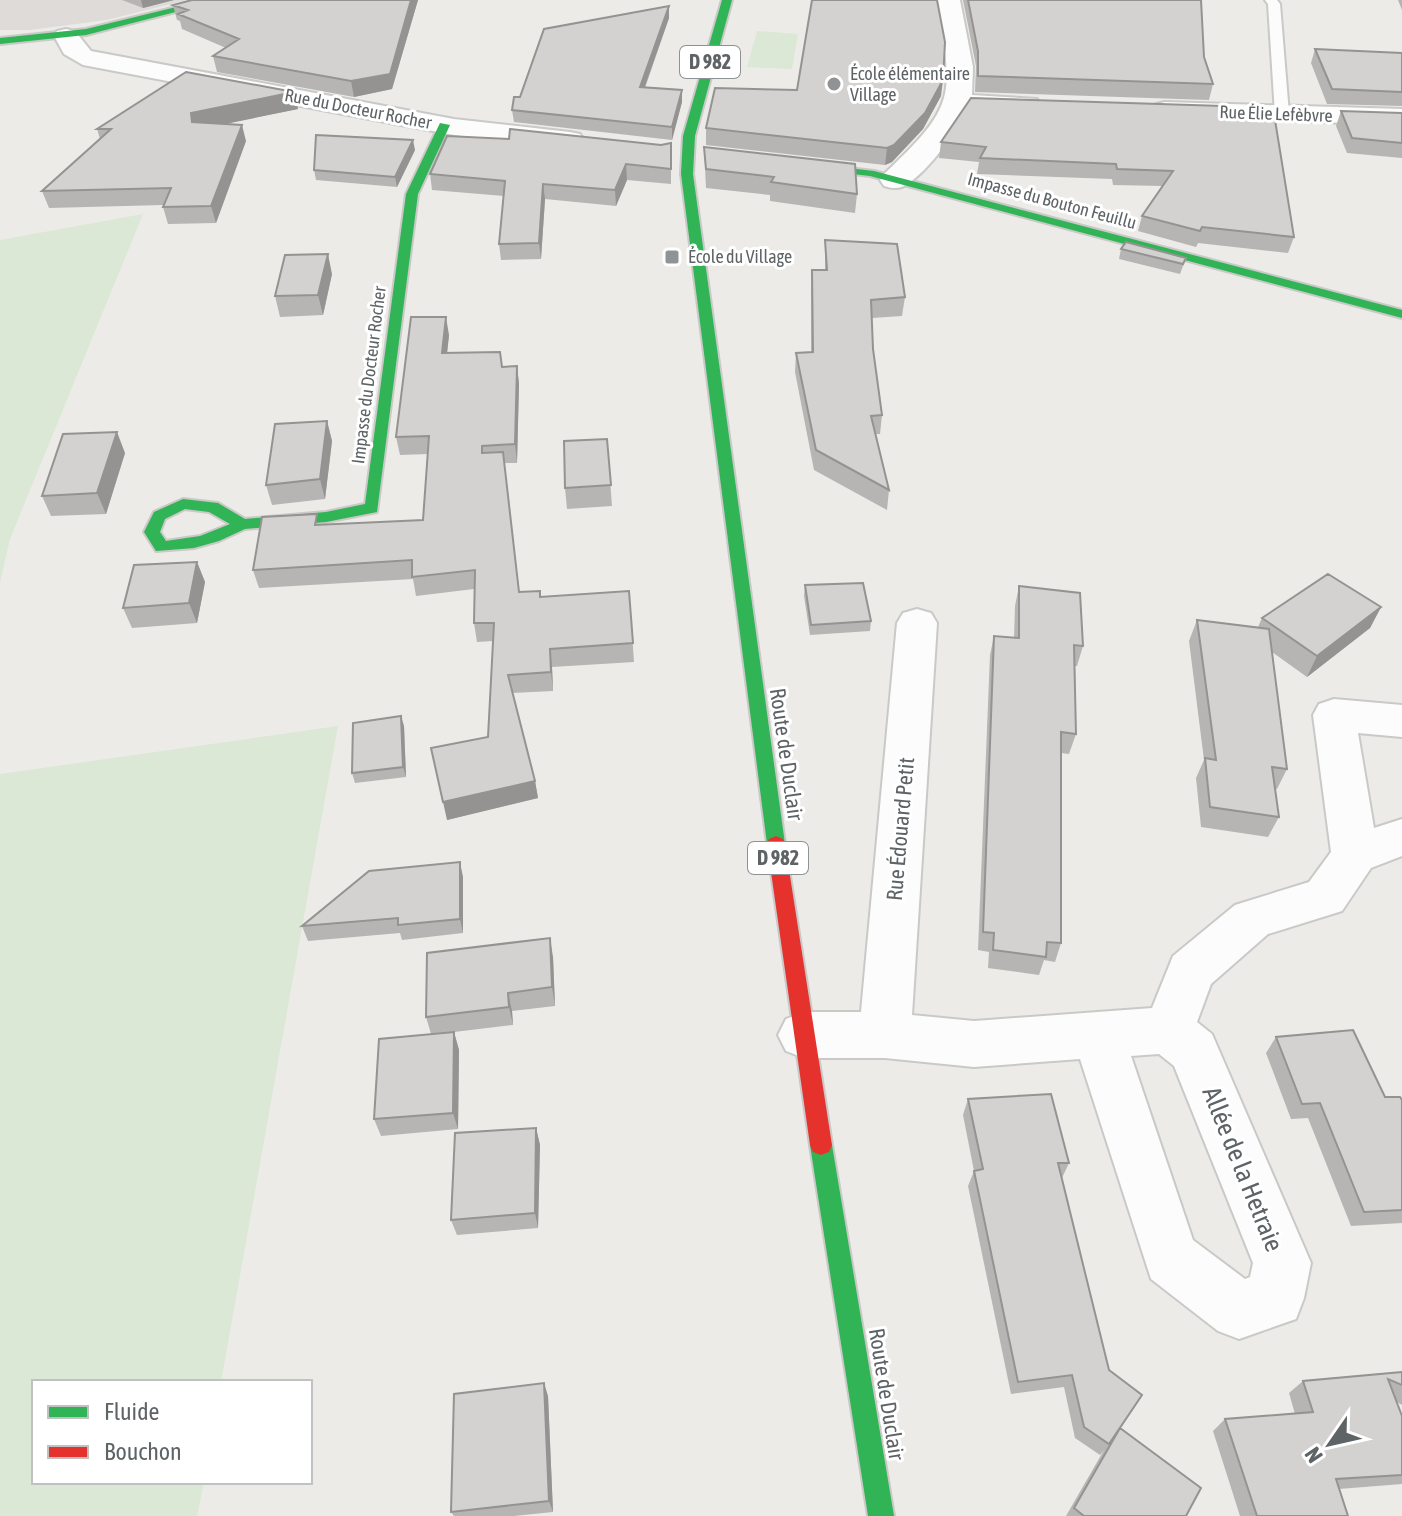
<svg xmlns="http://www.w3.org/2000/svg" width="1402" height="1516" viewBox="0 0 1402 1516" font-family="'Asap Condensed',sans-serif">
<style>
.education{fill:#dfdbd8}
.green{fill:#dae8d5}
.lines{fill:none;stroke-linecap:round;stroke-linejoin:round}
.lane-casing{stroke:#c9c9c8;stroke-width:4}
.street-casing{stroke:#c9c9c8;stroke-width:4}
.fast-casing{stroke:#c9c9c8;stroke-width:4}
.jam-casing{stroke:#c9c9c8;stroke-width:4}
.lane{fill:#fcfcfc;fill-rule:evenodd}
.street{fill:#fcfcfc;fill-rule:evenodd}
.fast{fill:#30b455;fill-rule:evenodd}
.jam{fill:#e5322d;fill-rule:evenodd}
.wall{fill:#b6b5b4}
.shaded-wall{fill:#949392}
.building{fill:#d4d2d1;stroke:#949392;stroke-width:2}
.poi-dot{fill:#909394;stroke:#fff;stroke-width:3}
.labels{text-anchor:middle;stroke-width:6;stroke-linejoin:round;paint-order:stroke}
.far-poi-label{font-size:18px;fill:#5e6366;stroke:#fff;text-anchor:start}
.far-street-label{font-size:18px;fill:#5e6366;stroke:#fff}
.shield{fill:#fff;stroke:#8e9294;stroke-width:2}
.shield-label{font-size:20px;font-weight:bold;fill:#5e6366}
.street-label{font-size:22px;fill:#5e6366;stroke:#fff}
.near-street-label{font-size:26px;fill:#5e6366;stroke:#fff}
</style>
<rect width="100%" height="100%" fill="#edebe8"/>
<path class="education" d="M0,0H187L107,20L30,30H0Z"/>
<path class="green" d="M757,31L798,34L792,69L747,67Z
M143,214L10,539L0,583V240Z
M338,726L221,1382H34V1482H204L197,1516H0V774Z"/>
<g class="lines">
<g class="lane-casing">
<path id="lane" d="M1265,0H1277L1280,4L1289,114L1282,118L1275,114L1268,4Z"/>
</g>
<g class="street-casing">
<path id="street" d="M936,0H960L973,67L972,95L1037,99L1041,105L1037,111L1028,113L967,110C957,132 924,177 902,187C896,189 890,188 884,186L880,180L884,174C957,105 954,96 936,0Z
M66,29L75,31L91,51L454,119L570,132L580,134L584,140L580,146L570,148L454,135L83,65L64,54L54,36L57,31Z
M1165,102L1402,109V125L1156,116L1152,110L1156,104Z
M917,609L931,613L937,623L912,1015L974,1021L1152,1008L1173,956L1235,905L1309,882L1331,852L1313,715L1319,704L1334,699L1402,705V737L1358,733L1374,828L1402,819V856L1371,868L1342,911L1268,934L1211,984L1197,1022L1212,1034L1311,1263L1304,1298L1296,1319L1239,1339L1218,1331L1151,1279L1080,1059L974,1067L885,1058H804L786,1051L778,1035L786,1019L804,1012H861L897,623L903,613ZM1159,1054L1174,1066L1253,1263L1250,1277L1245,1279L1193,1240L1131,1056Z"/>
</g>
<g class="fast-casing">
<path id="fast" d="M205,0H222L86,35L0,44V38L86,29Z
M722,0H732L695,136L693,174L785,844L783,849H769L767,844L681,174L683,136Z
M440,123L450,125L418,194L377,512L326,522L245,529L219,541L194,548L156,551L144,532L154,512L183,499L218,503L245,519L326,512L365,504L406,194ZM185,509L209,512L230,524L200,536L166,541L160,532L165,519Z
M795,162L874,171L1402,310V318L870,176L791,167V163Z
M821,1135L829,1138L832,1145L894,1516H868L810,1145L813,1138Z"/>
</g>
<g class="jam-casing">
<path id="jam" d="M776,836L783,839L785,844L832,1145L829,1152L821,1155L813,1152L810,1145L767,844L769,839Z"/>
</g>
<use href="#lane" class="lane"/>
<use href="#street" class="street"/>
<use href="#fast" class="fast"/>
<use href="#jam" class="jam"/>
</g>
<path class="wall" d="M122,0H174L143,8Z
M192,0H418L392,89L354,97L217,72L213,56L226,48L182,29L180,21L177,20L173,5Z
M963,0H1201L1204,57L1213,84L1209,100L975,92L976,66Z
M1398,0H1402V10Z
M669,6V18L645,88L682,102L672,140L514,122L512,110L520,97Z
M1315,49L1402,53V106L1327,104L1311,63Z
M294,92L298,109L223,124L246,141L216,223L168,224L163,207V205L49,208L42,191L100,139L97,129Z
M941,96L923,129L892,162L885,165L706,145V128Z
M1341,111L1402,113V158L1347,153L1336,126Z
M1227,116L1294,237L1288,253L1198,243L1196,247L1138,231L1142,216L1163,186L1113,185L1112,179L977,174L979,162L939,158L941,142Z
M509,139L661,145L671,143V184L627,180L616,206L545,199L541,259L501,260L499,244L504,196L432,190L430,174Z
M704,147L857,194L855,213L770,201V195L706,188Z
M415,150L397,187L316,180L314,170Z
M825,240L905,297L902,316L872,318L873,349L882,415L880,434H876L889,490L887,510L814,470L795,372L796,353L811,352V289L812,270H825Z
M1121,249L1186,258L1180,274L1119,259Z
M332,274L323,315L280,317L275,296Z
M449,335L447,353L502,367L517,366L519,384L517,463H504L519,592L540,597L629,591L634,662L552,667L553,691L512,693L535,781L538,798L447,820L488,737L493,641L477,642L474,623V589L416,596L413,579L259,588L253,570L319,525L423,520L428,454L400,455L396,437Z
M327,421L332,441L325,499L272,505L266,485Z
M607,439L612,506L567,509L565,488Z
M125,453L106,514L51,516L42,496Z
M197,562L205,582L197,623L132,628L123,608Z
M805,585L871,621L870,631L810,635L804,596Z
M1019,586L1083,646L1077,666H1075L1076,734L1069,754L1061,753V943L1055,962L1044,960L1039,975L988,968L989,952L978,950L990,655L994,636L1014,638L1015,606Z
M1381,607L1370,628L1307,677L1272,652L1287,769L1277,789H1275L1279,817L1268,837L1201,827L1196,778L1204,760L1189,641L1197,620L1258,627L1262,618Z
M404,726L406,777L355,783L352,773Z
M463,877V933L402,940L400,933L308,941L302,926Z
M553,957L555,1006L512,1011L513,1025L454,1032L459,1050L458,1129L381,1136L374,1119L431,1034L426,1017Z
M1276,1037L1385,1097L1402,1100V1223L1351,1226L1308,1118L1291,1119L1266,1053Z
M968,1099L1069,1163L1062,1178L1119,1430L1186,1516H1066L1104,1450L1100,1455L1075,1438L1064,1387L1011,1394L968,1186L974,1171L963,1115Z
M536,1128L540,1145L538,1228L457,1235L451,1220Z
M1402,1372V1405L1397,1402L1402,1416V1484L1339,1489L1348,1516H1240L1213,1431L1225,1419L1295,1414L1289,1393L1303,1381Z
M548,1396L553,1512L514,1516H454L451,1512Z"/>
<path class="shaded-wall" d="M141,0H174L143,8Z
M411,0H418L392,89L354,97L351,81Z
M669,6V18L640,100V87Z
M943,80L941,96L923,129L892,162L885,165L887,148Z
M682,90V102L672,140V127Z
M294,92L298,109L196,130L192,122L191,113Z
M242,125L246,141L216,223L211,206Z
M413,140L415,150L397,187L395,177Z
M626,164L627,180L616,206L615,190Z
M543,184L545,199L541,259L539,243Z
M328,254L332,274L323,315L318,295Z
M446,317L449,335L445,372L442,353Z
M517,366L519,384L517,463L515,444Z
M327,421L332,441L325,499L320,479Z
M117,432L125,453L106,514L97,493Z
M197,562L205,582L197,623L189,603Z
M1381,607L1370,628L1307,677L1317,656Z
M550,649L552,667L553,691L551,672Z
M401,716L404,726L406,777L403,767Z
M535,781L538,798L447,820L443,802Z
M460,862L463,877V933L460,919Z
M550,938L553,957L555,1006L552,987Z
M508,993L512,1011L513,1025L509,1007Z
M454,1032L459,1050L458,1129L453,1113Z
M536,1128L540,1145L538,1228L535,1213Z
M544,1383L548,1396L553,1512L549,1501Z"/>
<path class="building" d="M192,0H411L390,74L351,81L213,56L239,39L178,14L188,10L173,5Z
M812,0H937L945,42L943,80L925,113L894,145L887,148L706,128L715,88L797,90Z
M968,0H1201L1204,57L1213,84L978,76V51Z
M669,6L640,87L682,90L672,127L512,110L514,97H520L544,29Z
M1315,49L1402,53V92L1332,89Z
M186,72L294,92L191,113L192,122L242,125L211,206L163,207L171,188L42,191L111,129H97Z
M971,98L1223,106L1227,116L1275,120L1294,237L1202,227L1200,231L1142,216L1173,171L1117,169L1116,164L980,158L986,147L941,142Z
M1341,111L1402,113V143L1352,138Z
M510,129L661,145L671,143V169L626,164L615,190L543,184L539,243L499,244L505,181L430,174L447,136L509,139Z
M316,135L413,140L395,177L314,170Z
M704,147L855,164L857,194L771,182L774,177L706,169Z
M825,240L897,244L905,297L871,300L873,349L882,415L871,416L889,490L816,450L796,353L813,352L812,270H827Z
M1126,242L1186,258L1183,264L1121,249Z
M328,254L318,295L275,296L285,255Z
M411,317H446L442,353L500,352L502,367L517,366L515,444L482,446V453L503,452L519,592L540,591V597L629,591L633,643L550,649L551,672L508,675L535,781L443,802L431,748L488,737L494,623H474L475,570L412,577V560L253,570L262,517L317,514L315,525L423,520L429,436L396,437Z
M327,421L320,479L266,485L275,424Z
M117,432L97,493L42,496L63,434Z
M607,439L611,485L565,488L564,441Z
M197,562L189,603L123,608L134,565Z
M1328,574L1381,607L1317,656L1262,618Z
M863,583L871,621L811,625L805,585Z
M1019,586L1080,593L1083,646L1074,645L1076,734L1061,732V943L1047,942L1046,957L993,950L994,933L983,932L994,636L1019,638Z
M1197,620L1269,629L1287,769L1272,767L1279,817L1210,807L1205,758L1216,760Z
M401,716L403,767L352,773L353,723Z
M460,862V919L398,925V918L302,926L369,871Z
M550,938L552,987L508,993L509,1007L426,1017L427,953Z
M1353,1030L1385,1097H1400L1402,1100V1210L1364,1212L1320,1103L1302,1104L1276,1037Z
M454,1032L453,1113L374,1119L379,1039Z
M1051,1094L1069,1163H1058L1109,1370L1142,1395L1109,1444L1084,1427L1072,1375L1018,1382L974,1171L983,1169L968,1099Z
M536,1128L535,1213L451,1220L455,1133Z
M1402,1372V1385L1388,1379L1402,1416V1475L1336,1479L1348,1516H1257L1225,1419L1313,1412L1303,1381Z
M544,1383L549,1501L451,1512L454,1394Z
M1120,1428L1201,1488L1186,1516H1084L1074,1508Z"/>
<g class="poi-dot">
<circle cx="834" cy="84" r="8"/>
<rect x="664" y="249" width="16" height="16" rx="4"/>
</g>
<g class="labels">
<g class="far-poi-label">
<text x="850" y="80">École élémentaire<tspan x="850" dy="21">Village</tspan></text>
<text x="688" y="263">École du Village</text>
</g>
<g class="far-street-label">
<text transform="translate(358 109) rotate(11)" y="6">Rue du Docteur Rocher</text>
<text transform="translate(1276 114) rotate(2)" y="6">Rue Élie Lefèbvre</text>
<text transform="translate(1052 201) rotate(15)" y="6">Impasse du Bouton Feuillu</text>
<text transform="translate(369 375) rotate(-83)" y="6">Impasse du Docteur Rocher</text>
</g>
<g class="shield">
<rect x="680" y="46" width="60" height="32" rx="6"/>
<rect x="748" y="842" width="60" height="32" rx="6"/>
</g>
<g class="shield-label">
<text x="710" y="69">D 982</text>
<text x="778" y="865">D 982</text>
</g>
<g class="street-label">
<text transform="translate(787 754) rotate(82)" y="8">Route de Duclair</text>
<text transform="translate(900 829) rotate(-85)" y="8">Rue Édouard Petit</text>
<text transform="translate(887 1394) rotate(81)" y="8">Route de Duclair</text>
</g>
<g class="near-street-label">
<text transform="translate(1243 1169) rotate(68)" y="9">Allée de la Hetraie</text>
</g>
</g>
<rect x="32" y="1380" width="280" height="104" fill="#ffffff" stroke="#bfc1c2" stroke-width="2"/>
<rect x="48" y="1406" width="40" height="12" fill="#30b455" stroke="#bfc1c2" stroke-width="2"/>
<text x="104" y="1420" font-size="24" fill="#5e6366">Fluide</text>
<rect x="48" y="1446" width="40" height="12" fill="#e5322d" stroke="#bfc1c2" stroke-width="2"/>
<text x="104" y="1460" font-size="24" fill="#5e6366">Bouchon</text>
<g transform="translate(1330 1444) rotate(236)" stroke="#ffffff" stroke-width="6" paint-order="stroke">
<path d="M0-6L14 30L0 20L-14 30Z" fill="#5e6366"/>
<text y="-12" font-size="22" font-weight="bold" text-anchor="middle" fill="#5e6366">N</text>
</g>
</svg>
